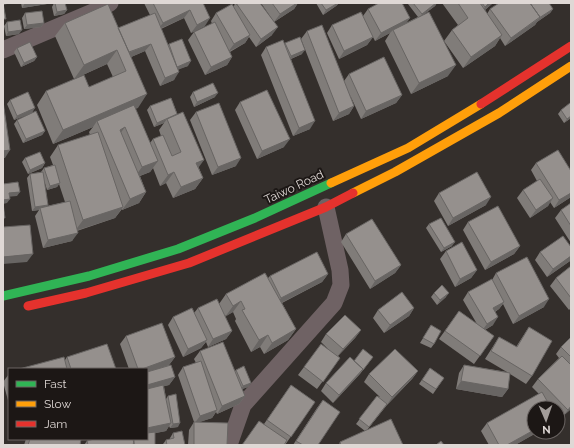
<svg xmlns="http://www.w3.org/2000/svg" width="574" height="448" viewBox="0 0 574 448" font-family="Raleway,sans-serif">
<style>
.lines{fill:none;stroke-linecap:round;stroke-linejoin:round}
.street{stroke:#6f6264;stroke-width:17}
.fast{stroke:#30b455;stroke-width:9}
.slow{stroke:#ff9f0a;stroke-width:9}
.jam{stroke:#e5322d;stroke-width:9}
.wall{fill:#807c79;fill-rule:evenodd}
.shaded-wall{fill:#686563}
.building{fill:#95908d;stroke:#686563}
.labels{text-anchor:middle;stroke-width:4;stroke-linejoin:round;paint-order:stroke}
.street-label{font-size:12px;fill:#dfd8d5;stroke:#1c1715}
</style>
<rect width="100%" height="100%" fill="#342f2c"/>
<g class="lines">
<path class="street" d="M3,50L95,11L110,3
M229,445L243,405L334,303L341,285L340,270L326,207"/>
<path class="fast" d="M3,296L89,276L178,249L255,218L331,183"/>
<path class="slow" d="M331,183L408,148L481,104
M353,193L395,172L499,113L571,66"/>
<path class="jam" d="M481,104L571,46
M28,306L86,293L189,263L326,207L353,193"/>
</g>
<path class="wall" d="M21,3H47V4L22,8Z
M54,3L67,10L64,14L54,16L52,7Z
M144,3H203L205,26L191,33L184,18L161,29L168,45L169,44L188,66L178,69L174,80L160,86L145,51L131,57L138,108H135L150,143L153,139L161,136L159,130L164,123L154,127L147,110L150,106L171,98L203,178L195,189L173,198L166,183L160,186L153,168L150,172L140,176L146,192L139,203L122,210V209L115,218L77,231L72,241L43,248L35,216L39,210L32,211L27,178L30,174L41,172L44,168L53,165L50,157L58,145L90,135L89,132L93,127L53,144L37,105L46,91L89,87L113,77L107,64L74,79L55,36L65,23L118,28L150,15ZM44,180L47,190L57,187L59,184L65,202L47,206L48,205Z
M235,3L272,35L256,47L249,37L245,43L230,52L232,57L227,65L205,75L188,40L194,32L212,24L211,21L216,13L234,6Z
M261,3H298L294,9L274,22Z
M316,3H339L336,6L323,15Z
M408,3H437L435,6L423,15L448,76L411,94L385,41L390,33L375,41L367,25L373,37L367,45L339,59L327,33L332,25L363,16L368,9L410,18L406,23L418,17L408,4Z
M442,3H493L485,10L487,14L490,9H553L550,13L537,22L535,25L505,46L500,38L495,46L463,68L444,41L452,30L458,25Z
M25,13L44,23L41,27L24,29L22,18Z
M7,22L19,34L6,36L4,26Z
M307,31L344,81L349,74L402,95L396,103L361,119L350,95L354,106L349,114L333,121L301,39Z
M285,43L302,54L291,59L310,129L293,136L261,55L266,47L285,44Z
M17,48L37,57L34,61L21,67L14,52Z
M193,92L215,97L194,107L190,97Z
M10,100L32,113L14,120L7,104Z
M240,102L284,147L257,159L235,110Z
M561,110L571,118L564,123L558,114Z
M196,112L236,166L212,175L190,120Z
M17,120L45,131L42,135L23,143L14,124Z
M25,158L45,163L42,168L28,174L22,162Z
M536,163L571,197L554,208L550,202L548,206L530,218L517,198L523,190L537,181L531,170Z
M439,193L486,205L448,226L434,201Z
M571,203V243L555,218L561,210Z
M468,222L520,246L514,254L485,270L463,230Z
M429,224L452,246L441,252L426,228Z
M346,234L401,265L395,273L370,289L341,242Z
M446,251L477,270L471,278L455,287L440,259Z
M540,252L570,261L547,277L535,260Z
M571,266V308L569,310L550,286L556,278Z
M496,273L544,307L513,324L503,304L499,309L495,312L493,325L485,330L494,336L474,364L439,339L459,311L477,324L463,300L468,292L492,280Z
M328,274L322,282L282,303L296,329L288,340L264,354L260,347L251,352L235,321L236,319L233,312L225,316L232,331L226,339L208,347L206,342L201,348L183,357L168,325L173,317L194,313L198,308L219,304L226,294L268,278L270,276Z
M434,293L446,297L437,305L431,297Z
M414,308L409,316L384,333L373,318L378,310Z
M431,325L434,344L431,348L420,343Z
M529,327L532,376L526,384L510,374L508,389L502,397L456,389L459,373L464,365L507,372L485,359L499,337L516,347Z
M361,330L355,338L338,356L340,358L317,389L298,375L304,367L329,350L321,342L326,334Z
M126,336L175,357L169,365L175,377L169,385L164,386L166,399L168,396L178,427L170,428L169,426L166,431L155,433V445H84L87,441H89L88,439H147V369H129L120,344Z
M571,337V409L562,417L558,413V408H553L549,404L534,432H538L515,445H489L481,431L487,423L539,394L532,387L538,379L559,358L556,354L561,347Z
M200,351L235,371L236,370L251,383L248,387L242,389L245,396L239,404L217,414L216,412L212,418L199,422L227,445H188L189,430L194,422L178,375L183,367L196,363L194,359Z
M67,357L116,369H19L65,360Z
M373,357L360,374L333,403L321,391L326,383L354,361Z
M430,368L444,378L433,394L419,384Z
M418,371L412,379L387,405L367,430L403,445H339L340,442L365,431L356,424L377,396L380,397L364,382L369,374Z
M9,374V404L3,382Z
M291,385L315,402L285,445L264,424Z
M323,400L318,445H293L317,408Z
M173,433L185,445H163V444L166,440L170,439V438Z
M26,439H81L80,445H24Z"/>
<path class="shaded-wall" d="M3,3H8L7,4L3,5Z
M25,3H47V4L22,8Z
M296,3H298L294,9L274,22L280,14Z
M338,3H339L336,6L323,15L326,10Z
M436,3H437L435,6L419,18L422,14Z
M489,3H493L480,14L485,7Z
M553,9L550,13L537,22L535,25L505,46L511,38Z
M67,10L64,14L54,16L57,12Z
M190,10L184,18L157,30L163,23Z
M210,18L205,26L191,33L197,25Z
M410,18L404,26L393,30L390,33L375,41L381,33Z
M44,23L41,27L24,29L27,25Z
M278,27L272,35L256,47L261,39Z
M22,30L19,34L6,36L8,32Z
M250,35L245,43L228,52L234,44Z
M502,35L495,46L463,68L471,57Z
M373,37L367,45L339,59L344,51Z
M151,44L145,51L122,61L128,53Z
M117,50L107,64L74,79L84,65Z
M305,50L302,54L288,60L291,56Z
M37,57L34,61L21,67L24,63Z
M232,57L227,65L205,75L211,67Z
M191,61L188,66L175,71L177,67Z
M456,65L448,76L411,94L419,83Z
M179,72L174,80L160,86L165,78Z
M218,93L215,97L194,107L197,102Z
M147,94L138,108L98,125L97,121L93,127L53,144L63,130Z
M402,95L396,103L361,119L366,111Z
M354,106L349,114L333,121L339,113Z
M35,108L32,113L14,120L17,116Z
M177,115L167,119L164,123L154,127L157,123Z
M571,116V118L564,123L567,119Z
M315,121L310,129L293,136L299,128Z
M125,127L117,138L120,130Z
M45,131L42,135L23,143L26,139Z
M290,139L284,147L257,159L262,151Z
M10,150L5,158H3V151Z
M241,158L236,166L212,175L218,167Z
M204,160L196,171V163Z
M158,161L150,172L134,178L142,167Z
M45,163L42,168L28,174L30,170Z
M174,172L166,183L160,186L168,175Z
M203,178L195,189L173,198L181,187Z
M60,183L57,187L47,190L50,186Z
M20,192L17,196L6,197L9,193Z
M146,192L139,203L122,210L130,199Z
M571,193V197L554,208L559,200Z
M491,197L486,205L448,226L453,218Z
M553,198L548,206L530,218L536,210Z
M10,199L7,203L3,204V200Z
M48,205L45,209L40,208L39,210L32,211L35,207Z
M123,207L115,218L75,231L83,220Z
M78,233L72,241L43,248L48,240Z
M455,242L452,246L441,252L444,248Z
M520,246L514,254L485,270L491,262Z
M33,254L27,262L3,264V257Z
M571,256V259L570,261L547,277L553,269Z
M401,265L395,273L370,289L375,281Z
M477,270L471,278L455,287L460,279Z
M328,274L322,282L275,306L281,298Z
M449,293L446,297L437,305L440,300Z
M549,299L544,307L513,324L519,316Z
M241,301L233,312L225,317L233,306Z
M504,302L499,309L487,316L493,308Z
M414,308L409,316L384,333L390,325Z
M498,317L493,325L481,332L487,324Z
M296,329L288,340L264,354L272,343Z
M361,330L355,338L337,357L343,349Z
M232,331L226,339L208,347L213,339Z
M268,335L260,347L251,352L259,340Z
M207,340L201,348L183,357L188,349Z
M175,357L169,365L147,373V369H142Z
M363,369L357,377L333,403L339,395Z
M418,371L412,379L387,405L392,397Z
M175,377L169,385L147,391V385Z
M461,381L508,389L502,397L456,389Z
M251,383L248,387L240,390L243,386Z
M245,396L239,404L217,414L222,406Z
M571,406V409L562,417L568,410Z
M217,410L212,418L194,424L200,416Z
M171,423L166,431L147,435V428Z
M180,423L178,427L170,428L173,424Z
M534,430V432H538L515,445H507Z"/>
<path class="building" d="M3,3L6,19H3Z
M55,3H65L67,10L57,12Z
M153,3H203L210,18L197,25L190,10L163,23Z
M236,3H260L278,27L261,39Z
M272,3H297L280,14Z
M321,3H338L326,10Z
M379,3H402L410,18L381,33L368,9Z
M413,3H436L422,14Z
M458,3H480L502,35L471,57L452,30L468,18Z
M482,3H489L485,7Z
M499,3H530L540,17L511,38L490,9Z
M530,3H549L553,9L539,18L540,17Z
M108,4L147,94L63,130L46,91L84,75L89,87L126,71L117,50L84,65L65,23Z
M232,4L250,35L234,44L216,13Z
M42,11L44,23L27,25L25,13Z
M361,12L373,37L344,51L332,25Z
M429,12L456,65L419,83L393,30Z
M155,13L179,72L165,78L151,44L129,52L118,28Z
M20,20L22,30L8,32L7,22Z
M215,22L232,57L211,67L194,32Z
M322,25L354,106L339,113L307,31Z
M300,37L305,50L291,56L285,43Z
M182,39L191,61L177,67L169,44Z
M283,40L315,121L299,128L266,47Z
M30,42L37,57L24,63L17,48Z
M384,57L402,95L366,111L349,74Z
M213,83L218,93L197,102L193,92Z
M267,90L290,139L262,151L240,102Z
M28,92L35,108L17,116L10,100Z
M171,98L177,114L157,123L150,106Z
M3,101L10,150L3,151Z
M219,103L241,158L218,167L196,112Z
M570,103L571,105V116L567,119L561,110Z
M134,105L158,161L142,167L125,127L120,130L146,192L130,199L97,121Z
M36,111L45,131L26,139L17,120Z
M183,112L204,160L196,163L203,178L181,187L174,172L168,175L153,139L163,135L172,156L181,152L167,119Z
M98,132L123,207L83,220L58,145Z
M558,150L571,171V193L559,200L536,163Z
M40,152L45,163L30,170L25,158Z
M55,165L60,183L50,186L44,168Z
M43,172L48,205L35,207L30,174Z
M477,172L491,197L453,218L439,193Z
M540,179L553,198L536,210L523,190Z
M18,182L20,192L9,193L10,199L3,200V184Z
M70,201L78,233L48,240L40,208Z
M3,203L5,218H3Z
M571,203V226L561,210Z
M498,206L520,246L491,262L468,222Z
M441,218L455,242L444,248L429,224Z
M372,219L401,265L375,281L346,234Z
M30,225L33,254L3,257V227Z
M563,236L571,247V256L553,269L540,252Z
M462,242L477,270L460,279L446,251Z
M317,252L328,274L281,298L270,276Z
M527,257L549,299L519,316L496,273Z
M571,266V298L556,278Z
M265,273L296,329L272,343L268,335L259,340L242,310L245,309L241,301L233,306L226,294Z
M492,279L504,302L493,308L498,317L487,324L468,292Z
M442,285L449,293L440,300L434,293Z
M402,292L414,308L390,325L378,310Z
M217,299L232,331L213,339L198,308Z
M192,308L207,340L188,349L173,317Z
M459,311L494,336L480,356L445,331Z
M345,315L361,330L343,349L326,334Z
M162,323L175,357L142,369H138L126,336Z
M431,325L441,331L434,344L423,338Z
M529,327L552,341L532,376L491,351L499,337L517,347Z
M571,337V357L561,347Z
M223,342L245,396L222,406L200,351Z
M107,344L116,369H71L67,357Z
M321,344L340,358L323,382L304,367Z
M363,349L373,357L363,370V369L354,361Z
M395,349L418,371L392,397L369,374Z
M562,356L571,365V406L568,410L538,379Z
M64,357L67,369H19Z
M350,357L363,369L339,395L326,383Z
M201,361L217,410L200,416L183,367Z
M171,365L175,377L147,385V372Z
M464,365L510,373L508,389L461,381Z
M244,366L251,383L243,386L236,370Z
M430,368L444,378L436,389L422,380Z
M163,385L171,423L147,428V389Z
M291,385L315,402L291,437L267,420Z
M542,392L551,408H534V430L507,445H499L487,423Z
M176,394L180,423L173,424L168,396Z
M377,396L387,404L369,427L359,419Z
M323,400L340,412L318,445H303L296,441Z
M391,419L403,445H341L340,442Z
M259,421L287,440L284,445H242Z
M194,422L228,423L227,445H194Z
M182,431L185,445H167L166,440L174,438L173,433Z
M155,432V445H134V439H147V433Z
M30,439H81L80,445H28Z
M94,439H133L134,444L130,445H88L87,441Z
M441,441L444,445H436Z"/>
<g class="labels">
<g class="street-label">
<text transform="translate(294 187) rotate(-25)" y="4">Taiwo Road</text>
</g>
</g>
<rect width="574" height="448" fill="none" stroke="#dfd8d5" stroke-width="8"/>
<rect x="8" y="368" width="140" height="72" fill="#1c1715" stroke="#6a6462"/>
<rect x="16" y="381" width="20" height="6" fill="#30b455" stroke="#6a6462"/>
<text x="44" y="388" font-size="12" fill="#dfd8d5">Fast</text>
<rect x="16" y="401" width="20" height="6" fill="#ff9f0a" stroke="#6a6462"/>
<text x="44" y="408" font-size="12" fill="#dfd8d5">Slow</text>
<rect x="16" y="421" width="20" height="6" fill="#e5322d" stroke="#6a6462"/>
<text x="44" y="428" font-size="12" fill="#dfd8d5">Jam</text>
<g transform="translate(546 420) rotate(178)"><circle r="19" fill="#1c1715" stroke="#6a6462"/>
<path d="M0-3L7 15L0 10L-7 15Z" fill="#a39d9a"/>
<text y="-6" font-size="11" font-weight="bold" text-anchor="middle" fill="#dfd8d5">N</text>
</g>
</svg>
